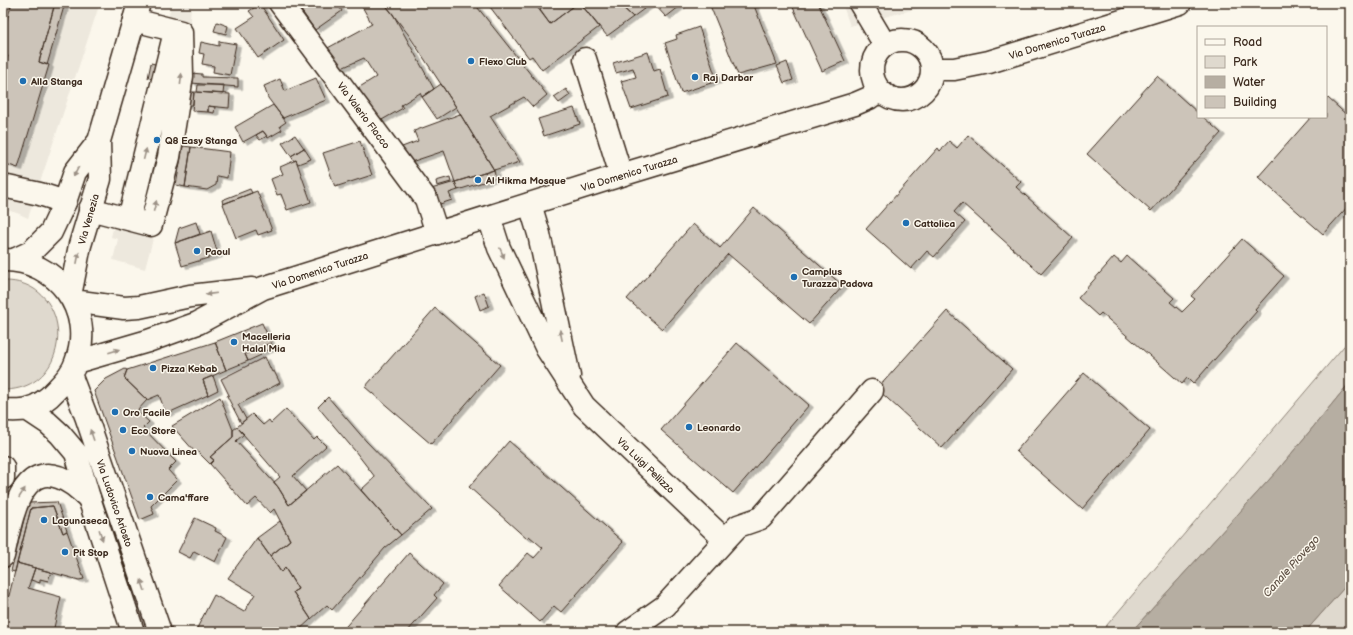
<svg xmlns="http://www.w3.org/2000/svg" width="1353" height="635" viewBox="0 0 1353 635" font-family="'Balsamiq Sans',sans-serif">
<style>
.built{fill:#ede8dd}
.green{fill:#dfd9ce;stroke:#8d8276}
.water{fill:#b6aea2;stroke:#85796d}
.building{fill:#ccc4b9;stroke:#3b2a1e;filter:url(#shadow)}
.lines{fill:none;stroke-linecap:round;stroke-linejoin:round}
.minor-casing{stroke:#3b2a1e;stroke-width:25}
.major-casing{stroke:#3b2a1e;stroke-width:25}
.minor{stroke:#fbf7ec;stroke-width:22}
.major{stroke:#fbf7ec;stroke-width:22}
.oneway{fill:#9b9085}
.poi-dot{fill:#1f6fb2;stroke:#fbf7ec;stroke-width:1.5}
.labels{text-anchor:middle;stroke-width:3;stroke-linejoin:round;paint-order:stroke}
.street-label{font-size:10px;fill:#3b2a1e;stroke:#fbf7ec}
.poi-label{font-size:10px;font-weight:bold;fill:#3b2a1e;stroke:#fbf7ec;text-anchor:start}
.water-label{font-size:11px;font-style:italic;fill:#605246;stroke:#fbf7ec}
</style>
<defs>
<filter id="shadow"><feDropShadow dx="4.5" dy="2.5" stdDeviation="0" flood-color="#0004"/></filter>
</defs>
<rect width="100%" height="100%" fill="#fbf7ec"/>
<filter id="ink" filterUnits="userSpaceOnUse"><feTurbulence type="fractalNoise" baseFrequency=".025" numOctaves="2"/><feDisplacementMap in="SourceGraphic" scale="8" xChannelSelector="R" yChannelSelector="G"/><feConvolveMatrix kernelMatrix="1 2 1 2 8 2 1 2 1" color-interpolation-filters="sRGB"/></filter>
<g filter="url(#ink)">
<path class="built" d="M3,3H100L28,218L17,213L3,209Z
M172,3H191L186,87L167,186L145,269L113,260L118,239L111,237L124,183Z
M842,3H938L850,26Z"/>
<path class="green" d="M3,281C75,279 77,390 3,390Z
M1350,339V382L1278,470L1131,632H1101Z
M1350,581V632H1305Z"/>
<path class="water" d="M1350,382V581L1305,632H1131L1278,470Z"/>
<path class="building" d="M12,3H55L39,62L49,65L18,168L3,163V71L8,56L3,54V32Z
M55,3H65L47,65L39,62Z
M296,3H337L342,11L315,30Z
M360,3H384L393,14L434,89L422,97L420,93L401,105L403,108L380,121L358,88L376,77L364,58L335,71L324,50L372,24Z
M384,3H474L547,95L533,107L524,97L490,116L520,162L494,170L456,107L408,34Z
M487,3H534L550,24L578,3H580L599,27L542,70L532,56L529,58Z
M548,3H578L550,24L540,10Z
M580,3H597L600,6L603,3H618L633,17L607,36Z
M618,3H652L633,17Z
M653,3H684L666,17Z
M709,3H753L777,64L738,75Z
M791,3H818L845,61L822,71Z
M260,4L284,40L258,58L237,28L254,17L249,11Z
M217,22L228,26L226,34L214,31Z
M699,27L717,81L681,93L665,43L677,39L676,35Z
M219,41L236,44L230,75L213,72L214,66L202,64L204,54L199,53L201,42L219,46Z
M648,52L654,71L660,69L668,97L631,109L621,81L636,77L633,68L616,73L613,63Z
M787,62L793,80L784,83L777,66Z
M151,63L159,65L156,80L148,78Z
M191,73L202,74V77L238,78V87L191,83Z
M1157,76L1198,113V117H1203L1221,133L1151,211L1087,154Z
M316,78L326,100L283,118L268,98L264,86L280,79L285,91Z
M441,84L456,107L437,119L422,97Z
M198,85H224L223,94L197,92Z
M566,89L570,95L559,103L554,97Z
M184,92H194L193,105H184Z
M194,92L230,94L229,108L208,106V112L192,111Z
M1328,98L1350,118V204L1323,234L1258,177L1311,117H1326V100Z
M273,105L286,122L280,126L282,130L268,138L263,131L243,142L235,127Z
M208,106L215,107L214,113L208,112Z
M574,108L580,124L544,136L538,119Z
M460,114L494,170L455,182L444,151L408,163L402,147L418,141L414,131Z
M263,131L267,136L260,140L256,135Z
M295,135L304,148L291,156L282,143Z
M968,135L1021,182L1016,187L1073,238L1041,274L962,203L954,212L965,222L934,257L927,251L911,269L866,229L938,148L940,151L949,141L957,148Z
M360,141L372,175L335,187L323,153Z
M183,146L191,147L185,187L176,185Z
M191,147L230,152L227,178L217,176L216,185L207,190L185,187Z
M304,148L311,159L298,164L296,160L294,161L291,156Z
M296,160L311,202L287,210L281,194L277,195L271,179L283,174L280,167Z
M494,170L496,178L458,190L455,182Z
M450,177L451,182L437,186L436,181Z
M455,182L458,190L449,193L452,200L437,205L431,189Z
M250,189L252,193L223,204L222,200Z
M257,191L272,230L258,235L256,230L236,238L223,204Z
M754,208L843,286L809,324L728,254L662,329L627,299L693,224L720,248Z
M196,222L200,234L175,243L179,228Z
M211,231L218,255L182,266L175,243Z
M1242,239L1284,276L1255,309L1257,311L1193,384L1187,378L1182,384L1101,313L1098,316L1078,298L1114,257L1121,263L1127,256L1174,298L1170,302L1182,312L1195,299L1191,296Z
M484,292L489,306L480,310L475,296Z
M435,308L500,365L431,444L365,387Z
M947,311L1012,369L942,448L877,389Z
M262,323L271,343L245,354L248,361L226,370L215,342Z
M215,342L226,370L203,380L208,395L166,414L159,395L147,400L124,378L127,370Z
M271,343L273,348L260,353L261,355L248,361L245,354Z
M737,343L809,405L733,493L661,430Z
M265,357L272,372L274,371L280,383L238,405L246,419L241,423L227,396L229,395L221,379Z
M125,369L127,370L124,378L147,400L137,411L149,422L143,428L176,462L168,470L177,480L151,506L154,514L140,520L94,391L106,379Z
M1084,373L1150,430L1082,509L1016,451Z
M213,376L218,390L208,395L203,380Z
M220,397L233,430V437L210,457L214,460L210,464L197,451L195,452L172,426Z
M328,397L366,441L432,509L401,535L361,490L375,477L355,451L318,407Z
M286,409L314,440L317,437L326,446L293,476L306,491L289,505L278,487L274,482L280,477L237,427L252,414L263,425L269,420L271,423Z
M237,427L244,434L236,441L278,487L289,505L337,464L401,535L385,548L332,610L327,605L311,619L293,592L298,589L285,568L281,572L270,556L290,540L274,509L270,513L256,498L247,506L210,464L214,460L210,457L233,437V430Z
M509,441L623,542L561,612L554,606L540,622L499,586L528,553L534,558L543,548L529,536L527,539L469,487Z
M57,502L67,531L63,533L53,506L31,508L15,572L11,571L28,503Z
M53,506L63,533L67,531L84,579L79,580L17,563L31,508Z
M195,518L216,528L215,531L227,537L215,562L194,551L190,558L178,552Z
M280,521L290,540L270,556L257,538Z
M257,538L281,572L285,568L298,589L293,592L311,619L297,632H195L214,595L244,612L255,594L228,578Z
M409,553L443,584L434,595L437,598L407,632H341Z
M17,563L35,568L28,588L61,597L53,632H3V620Z
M35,568L51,572L48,581L40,579V583L31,580Z
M328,628L332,632H324Z"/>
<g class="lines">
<g class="minor-casing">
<path id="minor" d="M280,3L426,199L437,233
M860,3L885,45
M585,59L621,175
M3,186L40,194L65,202
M530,204L539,234L569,376
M90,209L151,225L169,157L182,76L181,32L134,20
M489,217L499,248L547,349L584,406L725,540L665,606L628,632
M129,219L173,40
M3,467V478
M725,540L738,526L761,518L872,391
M3,556C11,522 20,450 72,484C78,488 83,493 89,498"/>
</g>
<g class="major-casing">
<path id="major" d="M872 70a30 30 0 1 1 60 0a30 30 0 1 1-60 0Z
M932,69H954L989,62L1180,3
M3,260C56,259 96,311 76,362C73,372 64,382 57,389C49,398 39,406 27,409C20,411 11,410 3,410
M14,260L31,252L51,232L65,202L75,172L99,141
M70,296L80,245L100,179L99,141L139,3
M73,301L124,308L139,307L190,296L252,289
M76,362L148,341L198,323L263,288L621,175L855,104L869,98L879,91
M70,374L86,416L160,632
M27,409L48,423L60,434L76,453L89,498L133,632"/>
</g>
<use href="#minor" class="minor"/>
<use href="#major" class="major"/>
</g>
<defs><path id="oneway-solid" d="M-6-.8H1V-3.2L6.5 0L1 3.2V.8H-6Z"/></defs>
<g class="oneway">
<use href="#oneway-solid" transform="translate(181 79) rotate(-84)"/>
<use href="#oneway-solid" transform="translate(145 154) rotate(-76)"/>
<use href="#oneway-solid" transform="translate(76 172) rotate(118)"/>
<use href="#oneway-solid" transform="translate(155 206) rotate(-75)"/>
<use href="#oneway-solid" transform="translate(502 253) rotate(66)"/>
<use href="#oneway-solid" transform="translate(78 258) rotate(-79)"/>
<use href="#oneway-solid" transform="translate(211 294) rotate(173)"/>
<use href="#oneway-solid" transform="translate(561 335) rotate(-102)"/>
<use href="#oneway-solid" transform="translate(114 351) rotate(-17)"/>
<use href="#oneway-solid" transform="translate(92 435) rotate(-109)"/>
<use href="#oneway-solid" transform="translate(22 493) rotate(-57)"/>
<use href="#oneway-solid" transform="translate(101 535) rotate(72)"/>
<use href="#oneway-solid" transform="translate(143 585) rotate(-109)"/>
</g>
</g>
<g class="poi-dot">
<circle cx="471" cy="61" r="4"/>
<circle cx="695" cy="77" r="4"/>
<circle cx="23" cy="81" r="4"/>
<circle cx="157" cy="140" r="4"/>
<circle cx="478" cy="180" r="4"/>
<circle cx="906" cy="223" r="4"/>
<circle cx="197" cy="251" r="4"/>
<circle cx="794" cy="277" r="4"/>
<circle cx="234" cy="342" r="4"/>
<circle cx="153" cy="368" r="4"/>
<circle cx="115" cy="412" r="4"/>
<circle cx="689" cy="427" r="4"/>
<circle cx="123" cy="430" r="4"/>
<circle cx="132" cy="451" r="4"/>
<circle cx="150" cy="497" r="4"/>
<circle cx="44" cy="520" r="4"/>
<circle cx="65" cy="552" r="4"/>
</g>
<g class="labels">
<g class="street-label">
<text transform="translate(1057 41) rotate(-17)" y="4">Via Domenico Turazza</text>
<text transform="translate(364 115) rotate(53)" y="4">Via Valerio Flacco</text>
<text transform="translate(629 173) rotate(-17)" y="4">Via Domenico Turazza</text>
<text transform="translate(88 219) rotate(-74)" y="4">Via Venezia</text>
<text transform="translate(320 270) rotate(-18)" y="4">Via Domenico Turazza</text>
<text transform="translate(646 465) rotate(44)" y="4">Via Luigi Pellizzo</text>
<text transform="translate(115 503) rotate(71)" y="4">Via Ludovico Ariosto</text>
</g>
<g class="poi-label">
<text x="479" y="65">Flexo Club</text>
<text x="703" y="81">Raj Darbar</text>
<text x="31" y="85">Alla Stanga</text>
<text x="165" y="144">Q8 Easy Stanga</text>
<text x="486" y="184">Al Hikma Mosque</text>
<text x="914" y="227">Cattolica</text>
<text x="205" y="255">Paoul</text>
<text x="802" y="275">Camplus<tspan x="802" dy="12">Turazza Padova</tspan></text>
<text x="242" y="340">Macelleria<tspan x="242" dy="12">Halal Mia</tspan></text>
<text x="161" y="372">Pizza Kebab</text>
<text x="123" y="416">Oro Facile</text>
<text x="697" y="431">Leonardo</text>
<text x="131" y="434">Eco Store</text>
<text x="140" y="455">Nuova Linea</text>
<text x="158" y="501">Cama'ffare</text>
<text x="52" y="524">Lagunaseca</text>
<text x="73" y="556">Pit Stop</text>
</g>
<g class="water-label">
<text transform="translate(1291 566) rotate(-48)" y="4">Canale Piovego</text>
</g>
</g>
<rect width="1353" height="635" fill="none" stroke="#fbf7ec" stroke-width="16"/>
<rect x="8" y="8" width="1337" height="619" fill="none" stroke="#3b2a1e" stroke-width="1.5" filter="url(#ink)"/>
<rect x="1197" y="26" width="130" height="92" fill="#fbf7ec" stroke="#aea59a"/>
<rect x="1205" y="39" width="20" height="6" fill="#fbf7ec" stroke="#aea59a"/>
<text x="1233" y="46" font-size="12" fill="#3b2a1e">Road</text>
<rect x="1205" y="56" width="20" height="12" fill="#dfd9ce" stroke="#aea59a"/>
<text x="1233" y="66" font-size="12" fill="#3b2a1e">Park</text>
<rect x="1205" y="76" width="20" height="12" fill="#b6aea2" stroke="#aea59a"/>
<text x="1233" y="86" font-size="12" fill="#3b2a1e">Water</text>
<rect x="1205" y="96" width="20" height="12" fill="#ccc4b9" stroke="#aea59a"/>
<text x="1233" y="106" font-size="12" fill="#3b2a1e">Building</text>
</svg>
